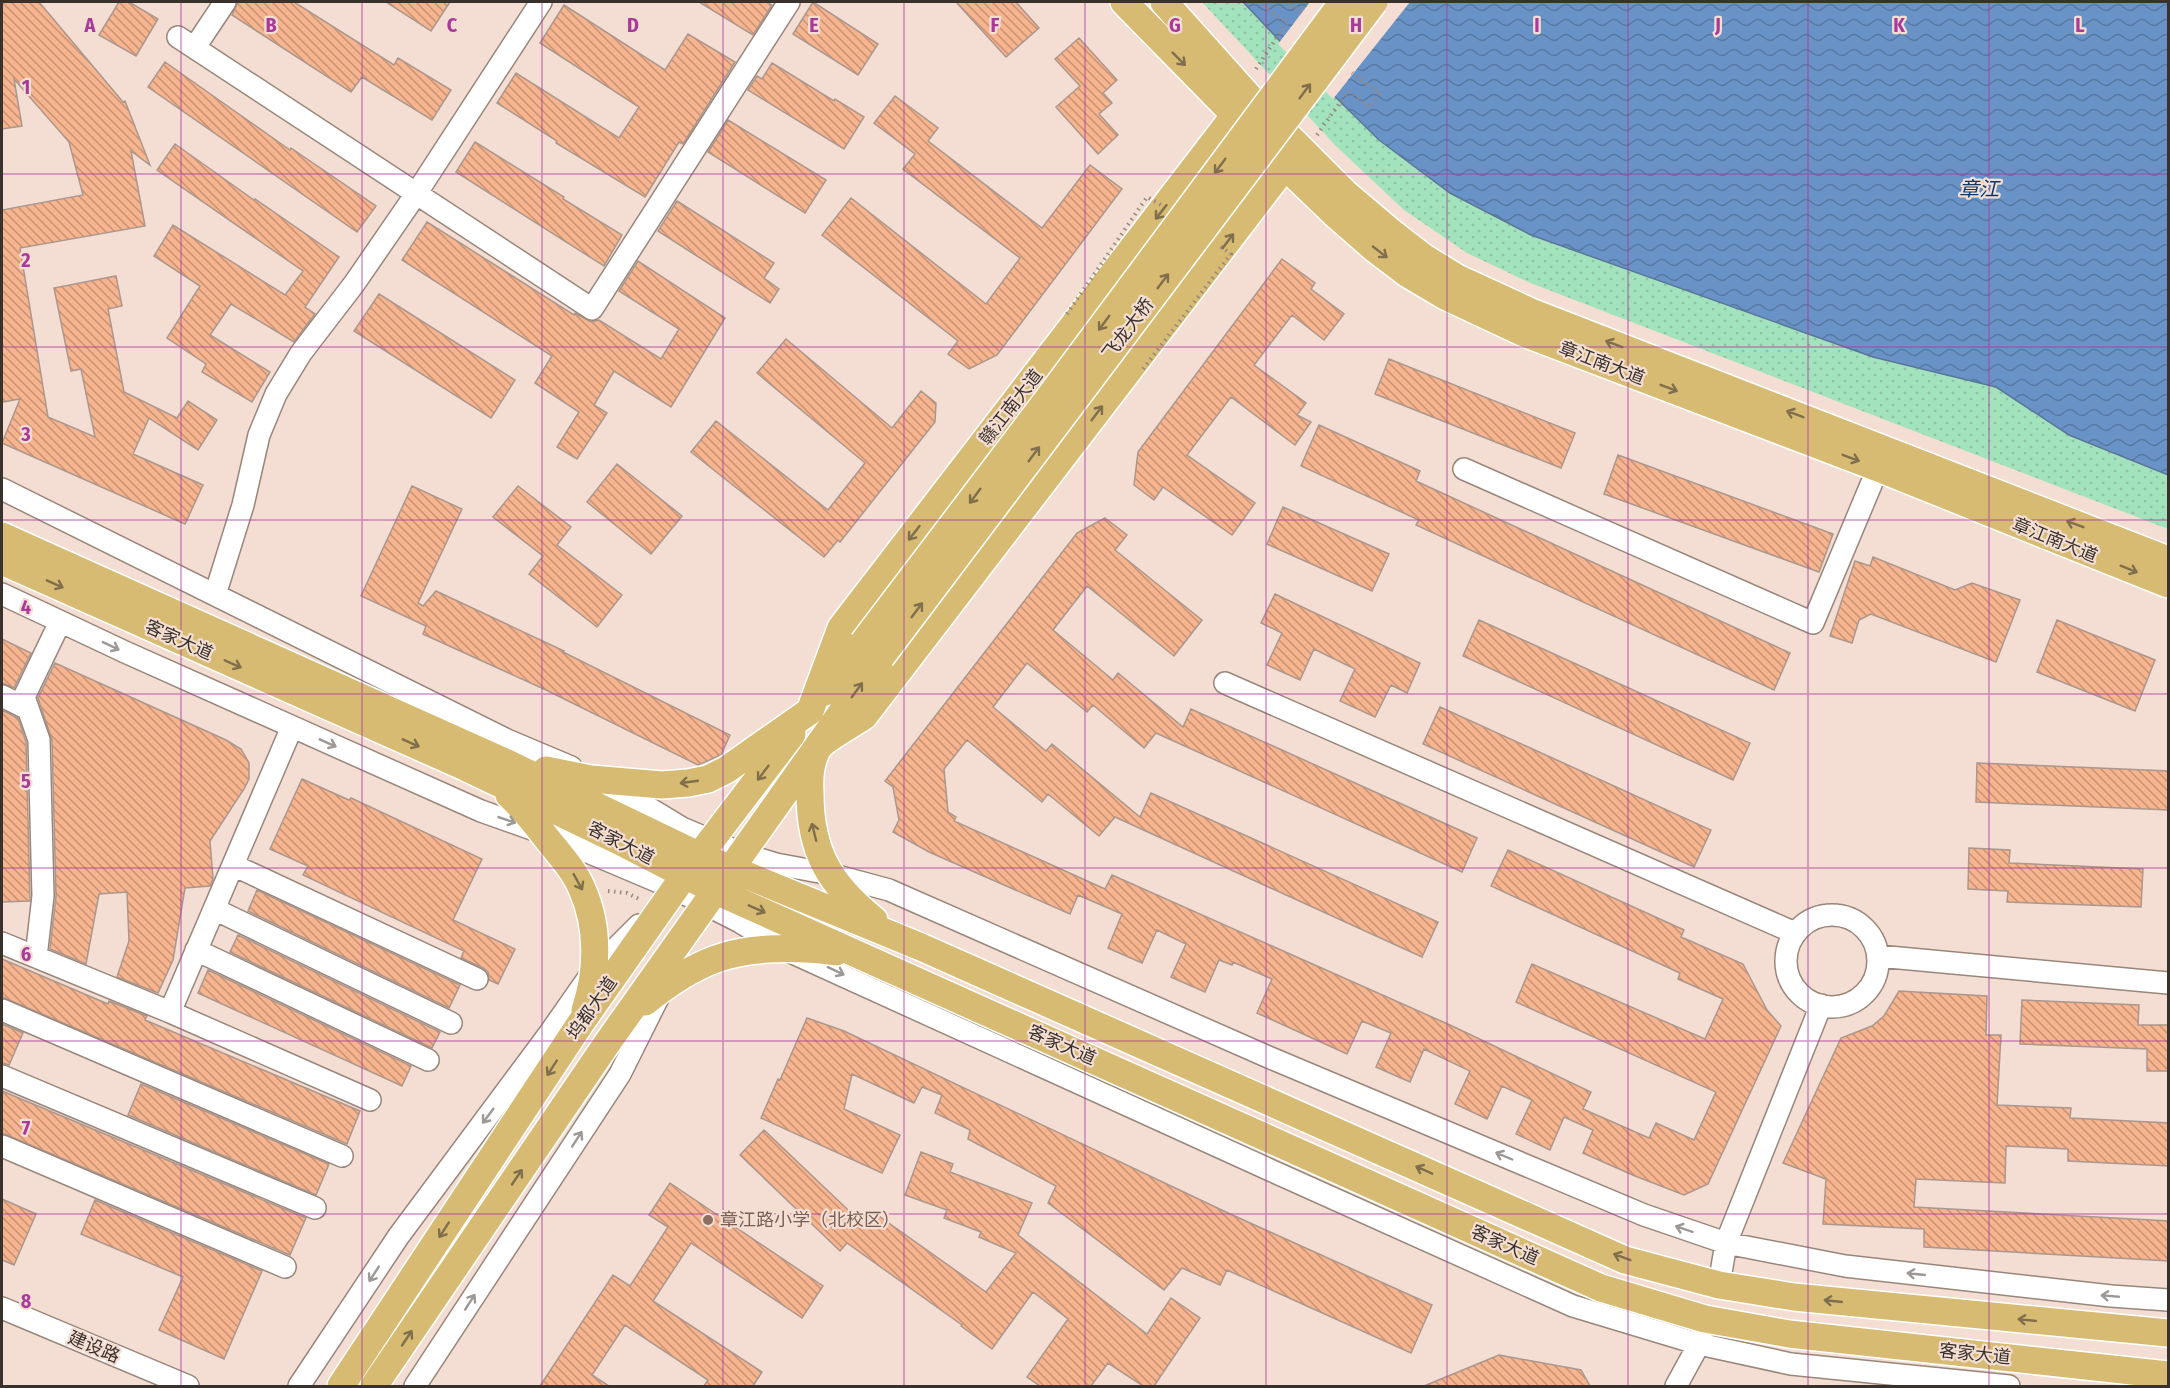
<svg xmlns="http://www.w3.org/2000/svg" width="2170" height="1388" viewBox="0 0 2170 1388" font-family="'Fira Sans Condensed','Noto Sans SC',sans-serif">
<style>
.park{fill:url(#park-dots)}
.water{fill:url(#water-waves);stroke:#5b7698;stroke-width:1.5}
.pier{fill:#f4ded3}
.building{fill:url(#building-back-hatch);stroke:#ab978d;stroke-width:1.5}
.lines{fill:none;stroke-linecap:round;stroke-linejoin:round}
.minor-casing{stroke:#99867b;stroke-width:24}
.major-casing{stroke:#fff;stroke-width:30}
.path{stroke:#96877f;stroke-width:4;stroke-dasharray:1.5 4.5;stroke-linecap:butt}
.minor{stroke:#fff;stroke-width:21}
.major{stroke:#d7bb72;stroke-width:27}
.major-bridge-casing{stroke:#fff;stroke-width:30;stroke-linecap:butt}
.path-bridge{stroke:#96877f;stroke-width:4;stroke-dasharray:1.5 4.5;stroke-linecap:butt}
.major-bridge{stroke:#d7bb72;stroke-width:27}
.oneway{stroke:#806f4c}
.oneway2{stroke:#9c9896}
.grid{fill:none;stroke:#a83b9a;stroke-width:1.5;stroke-opacity:0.55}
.education-dot{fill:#8d6e63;stroke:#f4ded3;stroke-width:2}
.labels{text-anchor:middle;stroke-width:4.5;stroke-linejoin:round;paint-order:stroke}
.street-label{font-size:18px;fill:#39312c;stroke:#f4ded3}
.education-label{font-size:18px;fill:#785e54;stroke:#f4ded3;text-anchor:start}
.water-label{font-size:20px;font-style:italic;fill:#0d3969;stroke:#f4ded3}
.grid-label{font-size:20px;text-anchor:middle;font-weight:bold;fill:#a83b9a;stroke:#f4ded3;stroke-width:4.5;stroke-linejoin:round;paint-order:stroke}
</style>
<defs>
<pattern id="park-dots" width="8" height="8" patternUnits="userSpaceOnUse" patternTransform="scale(1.5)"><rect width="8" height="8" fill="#a2e3bd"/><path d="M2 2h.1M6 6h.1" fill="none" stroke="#8cc3a3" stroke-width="1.8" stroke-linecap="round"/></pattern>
<pattern id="water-waves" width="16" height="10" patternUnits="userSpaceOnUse" patternTransform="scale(1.5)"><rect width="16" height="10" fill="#6993c7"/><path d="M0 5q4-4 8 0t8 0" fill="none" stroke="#5779a2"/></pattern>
<pattern id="building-back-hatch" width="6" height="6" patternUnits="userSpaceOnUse" patternTransform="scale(1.5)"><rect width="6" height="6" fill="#f6b48f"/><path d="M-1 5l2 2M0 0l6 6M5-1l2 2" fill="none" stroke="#c89375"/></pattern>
</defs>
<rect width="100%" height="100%" fill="#f4ded3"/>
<path class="park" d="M1202,2H1243L1294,56L1379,140L1450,193L1531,235L1873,357L1996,387L2069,435L2168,475V529L1528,282L1467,253L1404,210L1336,146Z"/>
<path class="water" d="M1243,2H2168V475L2069,435L1996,387L1873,357L1531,235L1450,193L1379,140L1294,56Z"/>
<path class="pier" d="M1310,2H1410L1333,99L1278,44Z"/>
<path class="building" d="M2,2H39L123,102L125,101L150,165L131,151L145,226L20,248L48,417L95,437L81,369L71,371L54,288L116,276L122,306L108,309L124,392L177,418L188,401L217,420L198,450L149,418L133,454L203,485L185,524L2,443L20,399L2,402V210L83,195L69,142L14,79L22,126L2,129Z
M119,2H129L158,19L136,56L99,35Z
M238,2H294L394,65L398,58L451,90L432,120L362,77L351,92L232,15Z
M386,2H450L431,31Z
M699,2H766L772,5L753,35Z
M813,2L878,44L858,75L793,34Z
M956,2H1016L1039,28L1006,57Z
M564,5L665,70L688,34L735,62L683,144L679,142L645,197L556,143L557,141L497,103L516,73L619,138L639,107L540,43Z
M1079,38L1117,80L1103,93L1112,103L1099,114L1118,135L1098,154L1056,107L1080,86L1055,59Z
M165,62L290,150L291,148L376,206L357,232L148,87Z
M772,63L834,101L835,99L864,117L844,149L748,90L757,76L762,79Z
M895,96L938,128L928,141L1042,228L1090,165L1122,189L997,355L969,369L948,354L958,341L822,235L851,198L986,304L1020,258L903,169L915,154L874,123Z
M728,120L826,180L805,213L708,152Z
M475,142L564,197L563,199L622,235L604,266L456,172Z
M175,144L254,200L255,199L339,257L305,307L315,314L294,342L231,304L210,335L270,372L252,402L202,372L206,364L167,338L200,286L154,256L173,225L285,295L303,271L157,170Z
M677,201L774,263L764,278L779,289L770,303L658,231Z
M427,222L574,315L575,313L591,322L599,320L661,359L679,329L619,291L638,261L725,318L671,407L614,371L594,405L607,413L577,459L557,447L579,412L535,383L552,356L402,260Z
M1282,259L1315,283L1311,289L1344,314L1324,340L1292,315L1254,365L1306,403L1297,415L1311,422L1295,445L1231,397L1187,455L1255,503L1232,535L1163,487L1154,500L1134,485L1138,452Z
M379,294L515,380L491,418L354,331Z
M786,339L892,428L921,391L936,403L935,422L840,542L838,540L824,557L691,452L716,421L828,510L865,463L757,373Z
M1389,359L1575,433L1561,468L1375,394Z
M1319,425L1420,471L1416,481L1790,653L1774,690L1416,525L1419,520L1301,466Z
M1618,455L1833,534L1819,572L1604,494Z
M617,464L682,516L651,554L587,502Z
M412,486L462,509L418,603L423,606L436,591L564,651L563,652L730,735L721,755L698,765L546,690L423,634L426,626L361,596Z
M518,486L571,527L557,545L622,595L597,627L529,574L543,556L493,517Z
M1283,507L1389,554L1372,591L1267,544Z
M1105,518L1127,535L1115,550L1202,620L1174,656L1087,586L1053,630L1113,680L1118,673L1183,727L1191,709L1477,838L1462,872L1156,733L1144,748L1093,705L1087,712L1027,663L993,707L1046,751L1052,744L1140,817L1151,793L1438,922L1422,957L1115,817L1099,836L1048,794L1042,802L967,740L944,769L948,812L956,817L954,821L1105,889L1112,875L1450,1025L1591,1092L1583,1109L1649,1138L1656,1123L1694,1140L1716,1092L1516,1002L1532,964L1705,1039L1723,999L1678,979L1680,973L1491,886L1508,850L1684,930L1681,937L1743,964L1767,1010L1781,1026L1708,1184L1684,1195L1635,1176L1583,1153L1593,1130L1564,1117L1550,1150L1516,1134L1532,1100L1502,1086L1487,1119L1455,1104L1470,1071L1424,1049L1410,1082L1376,1067L1391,1033L1362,1021L1347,1054L1257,1013L1272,979L1233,962L1232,965L1219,960L1205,992L1171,977L1186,944L1157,930L1142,963L1108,948L1122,914L1078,895L1070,914L929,852L893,832L899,820L893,787L885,781L1077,533Z
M1873,557L1955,590L1972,583L2020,600L1996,662L1871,614L1859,620L1852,643L1830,636L1855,561L1870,566Z
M1275,594L1420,663L1407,693L1391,685L1375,717L1340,701L1355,669L1314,649L1300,680L1267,665L1282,633L1261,623Z
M1479,620L1750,743L1733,780L1463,656Z
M2057,620L2155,660L2135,711L2037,672Z
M2,639L31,653L14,688L2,683Z
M55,663L226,740L241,749L249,763V779L244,789L210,841L213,879L210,886L185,888L173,960L158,993L117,977L129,941L127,892L99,894L86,964L50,949L56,896L52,740L38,698Z
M1440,707L1711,830L1694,867L1423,744Z
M2,710L18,718L26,742L30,901L2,902Z
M1977,763L2169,771V810L1976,802Z
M302,779L349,800L351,798L482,859L453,920L515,949L498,984L489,980L488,972L483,968L461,958L464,951L303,875L308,866L270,849Z
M1969,848L2010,850L2009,863L2143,869L2141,907L2007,902L2008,891L1968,889Z
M257,890L460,985L449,1008L248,911Z
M238,935L440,1032L432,1048L230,952Z
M2,959L108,1004L109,1001L147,1016L145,1020L360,1111L347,1144L2,997Z
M208,970L411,1066L402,1086L198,993Z
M1899,991L1987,996L1986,1035H2001L1997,1105L2071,1108L2070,1118L2169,1123V1166L2068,1161V1149L2006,1146L2005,1183L1916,1179L1914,1207L2169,1221V1261L1924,1247V1229L1823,1224L1826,1179L1783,1163L1841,1038L1872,1026L1884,1016Z
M2022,1000L2139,1005L2138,1025H2169V1071H2147V1049L2020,1044Z
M807,1018L844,1031L1228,1213L1432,1305L1411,1353L1227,1270L1220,1285L1182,1268L1164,1290L1048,1203L1056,1186L968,1139L970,1130L935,1113L942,1095L922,1087L914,1103L852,1074L844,1109L900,1135L882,1173L761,1118L778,1079L780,1080Z
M2,1024L23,1033L9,1065L2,1063Z
M141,1084L329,1164L316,1195L128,1115Z
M2,1091L306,1218L290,1255L2,1133Z
M764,1130L866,1227L876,1214L986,1292L1016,1253L979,1237L981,1232L944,1218L947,1210L905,1195L921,1152L953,1164L950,1172L1032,1203L1018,1235L1147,1334L1171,1298L1200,1318L1154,1386H1143L1108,1363L1091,1386H1040L1027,1377L1068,1319L1033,1292L992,1349L961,1326L962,1325L847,1243L840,1251L740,1155Z
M670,1183L823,1286L802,1318L691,1243L653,1301L762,1372L753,1386H704L708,1380L625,1325L592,1375L609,1386H540L613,1275L630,1286L668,1227L649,1215Z
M2,1199L36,1214L14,1265L2,1260Z
M95,1200L262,1271L224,1359L159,1330L183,1277L81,1234Z
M1499,1355L1581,1370L1590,1386H1424Z"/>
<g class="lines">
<g class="minor-casing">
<path id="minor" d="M178,37L592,309L789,2
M195,47L225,2
M1464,469L1813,623L1878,468
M2,489L507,740L571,767
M2,594L125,652L481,811L543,833L673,888L740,922L784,949L1270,1170L1573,1306L1699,1344L1791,1364L2009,1386
M215,595L243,505L259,435L276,394L301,353L354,284L416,194L541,2
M1225,683L1795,933
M2,696L28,709
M606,782L682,828L743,854L776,864L830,874L889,890L1266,1056L1644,1215L1726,1243L1845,1266L2111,1296L2168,1300
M233,865L477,979
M214,909L451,1023
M1786 961a46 46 0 1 1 92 0a46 46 0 1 1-92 0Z
M2,943L170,1012L370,1100
M196,950L428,1060
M1878,956L2168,983
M36,957L43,896L39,740L24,697L60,622
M2,1010L342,1156
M170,1012L292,727
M2,1076L315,1208
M2,1146L285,1267
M1719,1285L1726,1243L1821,1005
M2,1308L188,1386
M299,1386L398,1237L549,1034L593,971L639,925
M415,1386L620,1074L662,990
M1676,1386L1699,1344L1702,1330"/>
</g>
<g class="major-casing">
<path id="major" d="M1124,2L1285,166L1335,214L1375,249L1408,274L1445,296L1524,333L1878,468L2168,584
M1164,2L1250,98L1346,194L1392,233L1423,257L1457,278L1531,312L2168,560
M2,536L505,762L700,856L921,947L1625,1260L1719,1285L1794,1297L2168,1333
M2,561L465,767L617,840L716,891L1601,1288L1705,1319L1789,1334L2168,1375
M825,692L863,643
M546,770L591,779L662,785L688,783L708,779L726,770L810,711L841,628L1235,115
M509,795C524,809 536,824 548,840C560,855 575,871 582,889C599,926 598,972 585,1010
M874,920C829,884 810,851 810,793C809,778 811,760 818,748C823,740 855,722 864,716L1285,166
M645,1002C666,985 691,968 716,959C751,946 800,947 836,952
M341,1386L580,1024L684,876L792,734
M374,1386L608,1042L881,657"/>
</g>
<path class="path" d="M1285,2L1302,12
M1256,69L1287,22L1264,7L1267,2
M1317,135L1348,91L1370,107L1380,93L1352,73
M608,891L627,893L641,900"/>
<use href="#minor" class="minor"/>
<use href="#major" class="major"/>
<g class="major-bridge-casing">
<path id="major-bridge" d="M863,643L1048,399L1343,2
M881,657L1374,2"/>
</g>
<path class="path-bridge" d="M1067,314L1147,197L1163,206
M1143,369L1231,254L1217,244"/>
<use href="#major-bridge" class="major-bridge"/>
</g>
<defs><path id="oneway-shaft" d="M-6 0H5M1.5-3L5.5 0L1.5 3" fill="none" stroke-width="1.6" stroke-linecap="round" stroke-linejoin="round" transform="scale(1.5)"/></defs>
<g class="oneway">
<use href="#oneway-shaft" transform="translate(1179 59) rotate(45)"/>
<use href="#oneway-shaft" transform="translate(1305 91) rotate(-53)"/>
<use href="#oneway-shaft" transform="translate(1220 166) rotate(127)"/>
<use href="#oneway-shaft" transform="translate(1161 212) rotate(128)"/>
<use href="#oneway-shaft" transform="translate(1228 241) rotate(-53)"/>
<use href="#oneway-shaft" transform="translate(1380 252) rotate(38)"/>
<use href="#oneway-shaft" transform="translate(1163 281) rotate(-53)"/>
<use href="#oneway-shaft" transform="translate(1104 323) rotate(126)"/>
<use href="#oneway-shaft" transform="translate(1614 344) rotate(-159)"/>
<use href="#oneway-shaft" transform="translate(1669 388) rotate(21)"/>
<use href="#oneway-shaft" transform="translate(1097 413) rotate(-53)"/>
<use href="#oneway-shaft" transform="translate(1795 414) rotate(-159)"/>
<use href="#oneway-shaft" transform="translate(1034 454) rotate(-53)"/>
<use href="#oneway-shaft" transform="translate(1851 458) rotate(21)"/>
<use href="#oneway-shaft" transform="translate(975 496) rotate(127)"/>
<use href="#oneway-shaft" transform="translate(2075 524) rotate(-159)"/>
<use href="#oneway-shaft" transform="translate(914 533) rotate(128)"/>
<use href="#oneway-shaft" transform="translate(2129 569) rotate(22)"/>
<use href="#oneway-shaft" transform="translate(55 584) rotate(24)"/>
<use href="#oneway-shaft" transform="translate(917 610) rotate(-53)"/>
<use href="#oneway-shaft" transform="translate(233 664) rotate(24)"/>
<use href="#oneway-shaft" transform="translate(857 690) rotate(-54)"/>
<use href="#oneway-shaft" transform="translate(411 743) rotate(24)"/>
<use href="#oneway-shaft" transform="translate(763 773) rotate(127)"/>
<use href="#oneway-shaft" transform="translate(689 782) rotate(172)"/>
<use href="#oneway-shaft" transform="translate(814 832) rotate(-104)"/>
<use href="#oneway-shaft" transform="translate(578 882) rotate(61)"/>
<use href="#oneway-shaft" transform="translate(757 909) rotate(24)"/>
<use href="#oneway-shaft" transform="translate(552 1068) rotate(123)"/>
<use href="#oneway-shaft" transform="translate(1424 1170) rotate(-156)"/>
<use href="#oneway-shaft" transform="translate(517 1177) rotate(-56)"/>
<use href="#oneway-shaft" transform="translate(444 1230) rotate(123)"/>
<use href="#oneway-shaft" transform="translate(1622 1257) rotate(-159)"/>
<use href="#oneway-shaft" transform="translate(1833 1301) rotate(-174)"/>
<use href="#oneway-shaft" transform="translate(2027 1320) rotate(-174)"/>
<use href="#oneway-shaft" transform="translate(407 1338) rotate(-56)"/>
</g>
<g class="oneway2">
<use href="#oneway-shaft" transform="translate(111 646) rotate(25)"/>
<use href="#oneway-shaft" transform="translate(328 743) rotate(24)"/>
<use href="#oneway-shaft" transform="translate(507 820) rotate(19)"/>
<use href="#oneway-shaft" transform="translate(836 971) rotate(25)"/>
<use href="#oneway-shaft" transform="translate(488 1116) rotate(127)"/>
<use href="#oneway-shaft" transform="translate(577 1139) rotate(-57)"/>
<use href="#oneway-shaft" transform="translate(1504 1156) rotate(-157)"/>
<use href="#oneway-shaft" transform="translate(1684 1229) rotate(-161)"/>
<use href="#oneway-shaft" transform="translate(374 1274) rotate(123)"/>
<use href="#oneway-shaft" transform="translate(1916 1274) rotate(-174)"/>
<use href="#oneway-shaft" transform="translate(2110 1296) rotate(-175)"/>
<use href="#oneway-shaft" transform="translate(470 1302) rotate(-57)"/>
</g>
<path class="grid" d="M181,2V1386M362,2V1386M542,2V1386M723,2V1386M904,2V1386M1085,2V1386M1266,2V1386M1447,2V1386M1628,2V1386M1808,2V1386M1989,2V1386M2,174H2168M2,347H2168M2,520H2168M2,694H2168M2,868H2168M2,1041H2168M2,1214H2168"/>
<circle class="education-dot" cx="708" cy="1220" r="6"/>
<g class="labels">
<g class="street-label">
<text transform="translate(1128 329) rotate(-53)" y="6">飞龙大桥</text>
<text transform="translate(1602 363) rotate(21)" y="6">章江南大道</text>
<text transform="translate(1011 407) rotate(-52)" y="6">赣江南大道</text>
<text transform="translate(2055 540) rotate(22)" y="6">章江南大道</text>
<text transform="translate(179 640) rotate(24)" y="6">客家大道</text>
<text transform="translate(621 843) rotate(27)" y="6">客家大道</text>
<text transform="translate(592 1008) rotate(-55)" y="6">坞都大道</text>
<text transform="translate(1062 1045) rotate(24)" y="6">客家大道</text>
<text transform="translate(1505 1245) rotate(24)" y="6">客家大道</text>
<text transform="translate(94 1347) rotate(23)" y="6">建设路</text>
<text transform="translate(1975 1354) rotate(6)" y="6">客家大道</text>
</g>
<g class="education-label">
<text x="720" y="1226">章江路小学（北校区）</text>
</g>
<g class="water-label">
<text x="1979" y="196">章江</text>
</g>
</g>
<g class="grid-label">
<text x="90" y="32">A</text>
<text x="271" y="32">B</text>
<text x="452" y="32">C</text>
<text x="633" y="32">D</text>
<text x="814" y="32">E</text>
<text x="995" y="32">F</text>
<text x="1175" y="32">G</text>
<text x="1356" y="32">H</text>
<text x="1537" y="32">I</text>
<text x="1718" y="32">J</text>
<text x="1899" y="32">K</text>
<text x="2080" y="32">L</text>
<text x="26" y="94">1</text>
<text x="26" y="267">2</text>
<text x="26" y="441">3</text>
<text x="26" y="614">4</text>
<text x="26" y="788">5</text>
<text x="26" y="961">6</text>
<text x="26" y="1135">7</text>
<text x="26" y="1308">8</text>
</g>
<rect width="2170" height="1388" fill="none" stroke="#39312c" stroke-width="6"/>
</svg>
